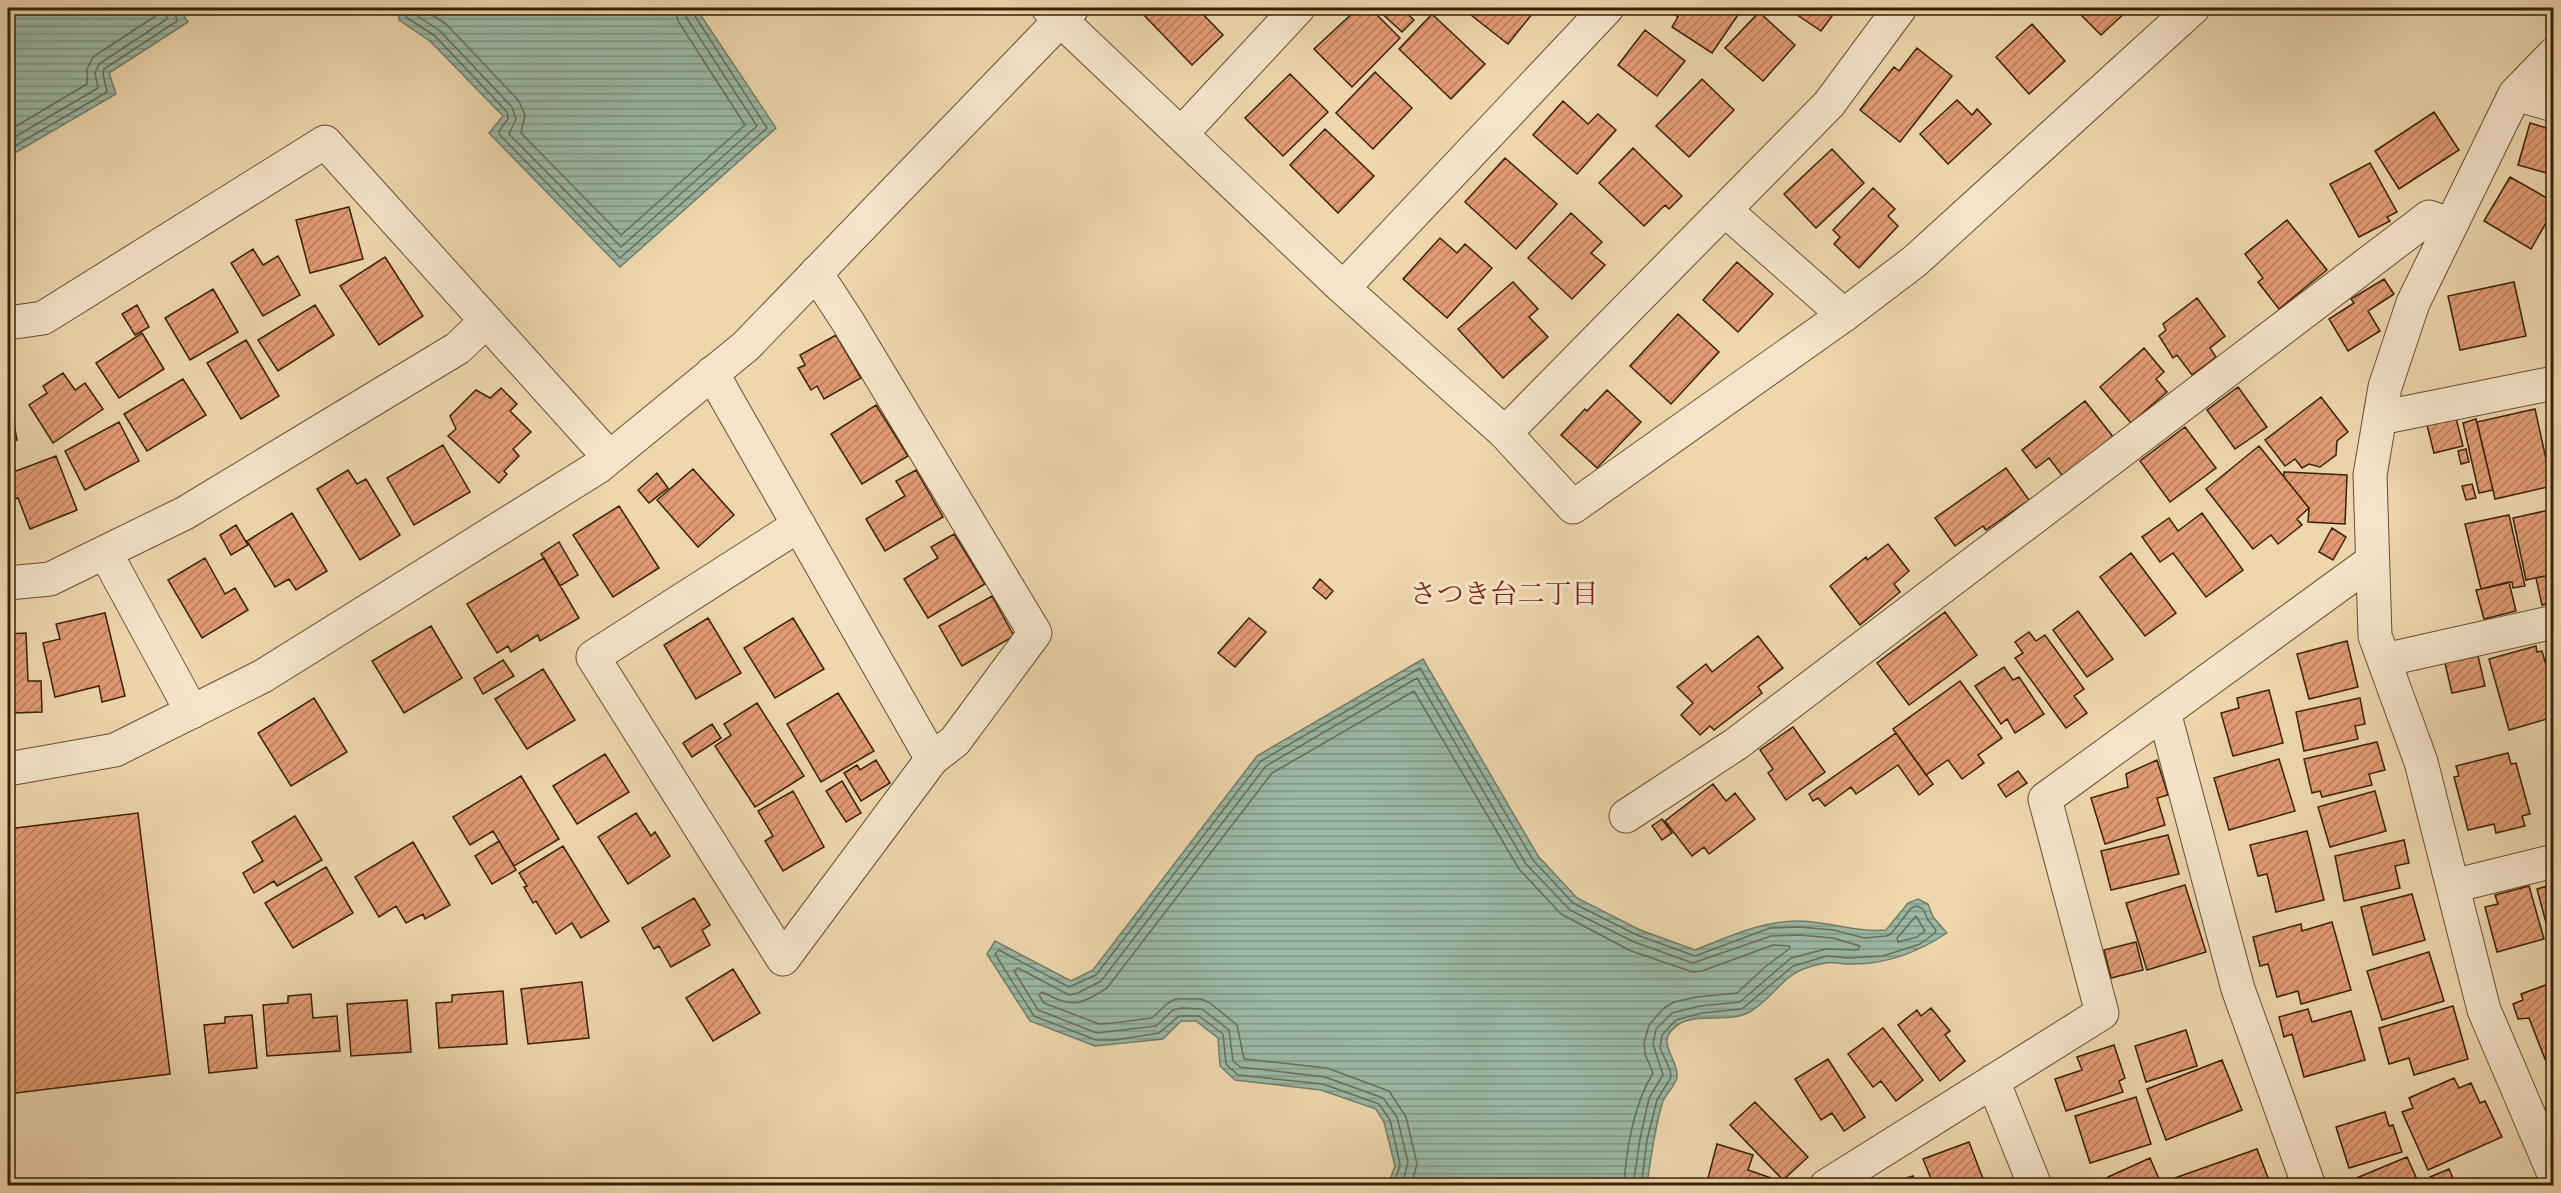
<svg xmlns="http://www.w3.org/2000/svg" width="2561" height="1193" viewBox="0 0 2561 1193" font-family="'Sorts Mill Goudy','Noto Serif JP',serif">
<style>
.water{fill:url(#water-rules);stroke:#737c67;stroke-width:1.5}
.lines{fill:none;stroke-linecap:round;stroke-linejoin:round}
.shore{stroke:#6a6d57;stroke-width:1.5}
.building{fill:url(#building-hatch);stroke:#392108;stroke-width:1.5}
.pedestrian-casing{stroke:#664e31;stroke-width:35}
.minor-casing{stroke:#664e31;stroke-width:35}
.tertiary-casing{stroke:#664e31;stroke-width:35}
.pedestrian{stroke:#f4e4ca;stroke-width:33}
.minor{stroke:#f4e4ca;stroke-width:33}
.tertiary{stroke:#f4e4ca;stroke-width:33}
.labels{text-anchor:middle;stroke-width:6;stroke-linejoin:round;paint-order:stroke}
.neighbourhood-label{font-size:27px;fill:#7a1f14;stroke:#f4e4ca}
</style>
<defs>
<pattern id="water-rules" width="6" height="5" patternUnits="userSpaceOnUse" patternTransform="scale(1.5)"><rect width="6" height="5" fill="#9ab9a6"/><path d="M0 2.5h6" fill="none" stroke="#7f9685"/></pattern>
<pattern id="building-hatch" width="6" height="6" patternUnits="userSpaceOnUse" patternTransform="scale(1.5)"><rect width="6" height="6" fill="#e29b74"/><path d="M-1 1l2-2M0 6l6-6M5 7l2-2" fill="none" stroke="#b87e5d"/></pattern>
</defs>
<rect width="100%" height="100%" fill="#eed6ad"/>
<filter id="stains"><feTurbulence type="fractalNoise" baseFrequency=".00333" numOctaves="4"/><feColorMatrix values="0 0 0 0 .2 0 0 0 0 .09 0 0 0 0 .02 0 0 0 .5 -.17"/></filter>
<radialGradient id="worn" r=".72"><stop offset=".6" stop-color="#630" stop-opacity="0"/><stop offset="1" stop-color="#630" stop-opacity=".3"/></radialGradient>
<path class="water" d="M8,8H179L188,22L109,73L116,94L8,157Z
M398,8H696L776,128L620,267L489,133L503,116L430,41L399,20Z
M1423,659L1538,856L1577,898L1640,930L1695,950C1729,937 1761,921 1798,921C1828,921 1856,933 1886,930L1908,903L1918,899L1928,904L1933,917L1947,933C1917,953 1885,965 1849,964C1841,964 1833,961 1826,963C1781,970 1782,991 1751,1011C1731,1024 1700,1012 1679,1024C1652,1041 1679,1058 1677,1077C1676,1086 1664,1095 1662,1104C1654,1131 1651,1158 1647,1185H1388L1395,1166L1384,1122L1376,1109L1321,1090L1235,1080L1220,1066L1218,1038L1196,1021H1181L1163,1039L1095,1046L1030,1021L987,954L995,941L1071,981L1093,970L1257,756Z"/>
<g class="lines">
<path class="shore" d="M404,8L406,17L435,36L507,112L508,119L499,131V134L620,258L767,128L693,13L691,8
M412,8L413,13L440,31L512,107L516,119L509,134L621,247L757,126L686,17L684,8
M421,8L446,24L519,101L525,115L521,133L621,235L745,125L678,21L675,8
M8,131L87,84V69L93,57L157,15L158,8
M8,141L98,88L95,73L99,64L167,19V8
M8,150L107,92L103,74L104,69L177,21L174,8
M1916,916L1925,931L1917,937L1898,942L1897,938Z
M1394,1186L1400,1164L1390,1120L1379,1104L1323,1084L1238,1075L1226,1064L1223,1034L1199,1016H1179L1159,1033L1115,1040H1096L1034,1016L995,954L999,950L1069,987L1096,975L1261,761L1420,668L1533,860L1573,903L1637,935L1695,956L1770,928L1799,927L1834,930L1864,938L1886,936L1891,934L1911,908L1917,906L1923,909L1928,920L1936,930L1935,933L1920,944L1883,956L1848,958L1827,956L1793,966L1742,1009L1702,1013L1676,1020L1662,1035L1660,1048L1670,1070L1671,1077L1657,1100L1647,1140L1641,1186
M1402,1186L1408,1162L1397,1117L1383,1098L1325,1077L1240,1067L1233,1061L1229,1030L1202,1009L1182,1008L1173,1010L1156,1026L1097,1033L1038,1010L1014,971L1018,968L1069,995L1078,993L1101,981L1266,766L1417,678L1526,864L1570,910L1634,942L1693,963L1771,936L1799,935L1833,938L1860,946L1858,950L1826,949L1791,958L1740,1002L1700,1006L1672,1013L1656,1029L1653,1044L1663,1075L1649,1098L1640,1139L1633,1186
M1411,1186L1417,1164L1406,1117L1389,1091L1327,1068L1244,1059L1237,1025L1210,1003L1201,999H1176L1168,1003L1152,1018L1113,1023L1099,1024L1044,1003L1039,995L1042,992C1074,1008 1077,1006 1107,988L1272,773L1414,691L1519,869L1561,914L1631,951L1693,972L1702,971L1773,945L1790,946L1789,949L1765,967L1737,993L1697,997L1674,1002L1664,1008L1649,1025L1644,1043L1645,1054L1653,1073C1634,1104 1626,1149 1624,1186"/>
</g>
<path class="building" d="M1146,8H1197L1223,35L1192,65L1141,12Z
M1358,8H1370L1400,38L1352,87L1314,49Z
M1376,8H1401L1414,20L1402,32Z
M1462,8H1537L1508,44Z
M1665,8H1741L1742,9L1712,53L1672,27L1678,17Z
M1787,8H1838L1821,31Z
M2074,8H2130L2101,35Z
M1759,12L1795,45L1763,81L1725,48Z
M1432,14L1485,64L1451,99L1399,49Z
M2032,24L2065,61L2029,94L1996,57Z
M1645,30L1685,61L1657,96L1618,65Z
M1917,48L1952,76L1900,142L1860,110L1894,67L1899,71Z
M1375,72L1412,108L1373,149L1336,113Z
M1290,74L1328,112L1283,156L1245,118Z
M1702,79L1734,110L1689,157L1656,126Z
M1957,100L1972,115L1977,109L1991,124L1948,164L1920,134Z
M1563,101L1588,124L1598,114L1616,130L1577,174L1533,135Z
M2434,112L2459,150L2399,189L2375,151Z
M2530,123L2554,130V175L2518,165Z
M1325,129L1374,176L1338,213L1290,165Z
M1633,148L1682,196L1669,209L1665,205L1644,226L1599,183Z
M1832,149L1864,183L1816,228L1784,194Z
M1505,158L1557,204L1516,249L1465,202Z
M2370,163L2397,212L2387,217L2390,221L2359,237L2330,184Z
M2510,177L2554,202V209L2531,249L2484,221Z
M1873,188L1895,209L1888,216L1898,226L1859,268L1834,244L1840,237L1833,230Z
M349,207L363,259L310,273L296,220Z
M1571,213L1602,242L1591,253L1605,265L1572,299L1528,258Z
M2287,220L2327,270L2279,309L2258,282L2263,278L2245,254Z
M1440,238L1457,253L1465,244L1492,268L1447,318L1403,279Z
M253,249L263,265L278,256L300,295L263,316L231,263Z
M385,257L423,316L379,345L340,286Z
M1737,262L1773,294L1738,332L1703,300Z
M2384,279L2394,294L2368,311L2380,331L2348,351L2329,319L2354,303L2351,299Z
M1513,282L1538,309L1529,317L1548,337L1503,378L1458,329Z
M2514,282L2526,336L2460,350L2448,296Z
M213,289L238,332L190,360L165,318Z
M2197,298L2225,336L2210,348L2216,357L2192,375L2177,355L2173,358L2159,336L2166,330L2163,324Z
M137,305L149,327L135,335L122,314Z
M315,305L334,335L278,371L258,340Z
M1678,314L1719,352L1671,404L1630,366Z
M142,333L164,369L119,398L96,363Z
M836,335L861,378L824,399L817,386L811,390L798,368L805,365L800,355Z
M246,340L279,396L241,419L207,363Z
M2144,348L2164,372L2156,379L2167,392L2131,423L2100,387Z
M63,373L75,390L85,383L103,409L53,443L29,405L47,393L43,386Z
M183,379L206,415L147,451L124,414Z
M2238,387L2267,427L2235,449L2207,410Z
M501,388L517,404L510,411L531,432L513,449L519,456L504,471L507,474L499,483L448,436L456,429L450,416L476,390L490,398Z
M1607,390L1641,422L1597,468L1561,435L1585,409L1587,411Z
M8,394L17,440L8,442Z
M2321,397L2348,432L2337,441L2336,455L2320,467L2309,464L2302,468L2295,459L2285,466L2265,440Z
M2085,401L2114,438L2064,478L2049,458L2036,468L2022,450Z
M876,405L908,456L862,484L831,434Z
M2535,409L2552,486L2495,499L2477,422Z
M2456,418L2463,446L2434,453L2427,425Z
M2476,419L2493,490L2479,493L2463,423Z
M119,422L139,461L85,490L65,451Z
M2554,425V458L2546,426Z
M2185,427L2216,468L2170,502L2140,461Z
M443,445L470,492L414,525L387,478Z
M2259,446L2309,508L2297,519L2302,525L2278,544L2271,535L2253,549L2206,489Z
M2466,449L2469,462L2461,464L2458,451Z
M56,456L77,510L30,529L18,498L12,500L8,488V474Z
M2006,468L2029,500L1986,530L1983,526L1955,546L1935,518Z
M693,469L734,515L698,547L657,500Z
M348,470L357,484L366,479L400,535L360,560L317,489Z
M916,470L943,517L885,551L866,519L905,496L896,481Z
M2284,472L2347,475L2345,524L2308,522L2309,508L2284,477Z
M657,473L668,488L649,503L638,490Z
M2472,484L2476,498L2466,500L2462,486Z
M619,506L659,568L613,597L573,535Z
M2554,509V574L2526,580L2513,518Z
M292,513L327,571L296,590L289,579L275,587L247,541Z
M2202,513L2243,570L2206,597L2173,553L2160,562L2142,537L2169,518L2178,531Z
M2509,515L2525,586L2513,588L2512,582L2481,589L2465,524Z
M236,525L248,545L231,555L220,535Z
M2332,528L2346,537L2333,560L2319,552Z
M954,534L985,584L928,618L904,579L938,558L931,547Z
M559,542L578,575L560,586L541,554Z
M1888,544L1909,571L1894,584L1900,592L1860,625L1830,586L1866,557L1867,560Z
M2131,553L2176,613L2145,636L2100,577Z
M205,558L225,594L235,588L248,610L202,638L168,580Z
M544,558L579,618L540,641L538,635L511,652L508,646L497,653L467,604Z
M2554,574V602L2542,605L2536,578Z
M1320,579L1333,591L1326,599L1313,588Z
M2509,582L2516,611L2484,619L2476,590Z
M992,596L1014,636L962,666L939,626Z
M2078,611L2113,659L2087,677L2053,630Z
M1945,612L1977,655L1909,705L1877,663Z
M105,613L125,696L102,702L99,686L55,697L43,643L60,639L56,624Z
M708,618L741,673L696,699L664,645Z
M793,618L824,669L775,698L744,648Z
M1249,618L1266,632L1235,667L1218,653Z
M431,626L462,678L404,713L372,661Z
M2029,632L2036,641L2045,635L2084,689L2074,696L2087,713L2066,728L2015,658L2023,653L2015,642Z
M26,633L28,681H41L42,712L13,713L14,726H8V634Z
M1758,636L1783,668L1758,687L1762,693L1714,730L1710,726L1700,735L1681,715L1693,703L1677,687L1706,664L1712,672Z
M2347,641L2358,687L2309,699L2297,654Z
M2536,646L2537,652L2542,651L2554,692V717L2509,730L2489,659Z
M2478,656L2485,686L2452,693L2445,663Z
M503,660L514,676L483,694L474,678Z
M2004,667L2013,680L2019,677L2044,714L2015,733L2007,719L2001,724L1975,686Z
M543,669L575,720L527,749L495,699Z
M1960,681L2002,738L1978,755L1984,763L1962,779L1948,760L1926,775L1893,729Z
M2269,690L2283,743L2233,756L2221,713L2239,708L2237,698Z
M838,693L874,751L821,782L787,724Z
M314,698L347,752L291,786L258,733Z
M2360,698L2365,724L2355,726L2358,739L2304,751L2296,712Z
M757,703L804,776L755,807L715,746L731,735L724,724Z
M712,724L721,738L692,757L683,743Z
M1793,727L1825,772L1786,800L1768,773L1773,769L1760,750Z
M1896,733L1933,784L1919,795L1898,765L1856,794L1851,787L1825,806L1818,798L1813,801L1809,794Z
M2377,742L2385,770L2369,774L2372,785L2322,797L2320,791L2312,793L2304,759Z
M2508,753L2511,764L2516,763L2530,814L2522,816L2525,826L2496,833L2494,824L2468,830L2454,777L2459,776L2456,766Z
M605,754L629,792L577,824L553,786Z
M2279,759L2295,811L2229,830L2214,778Z
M876,760L890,783L861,801L844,773L857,765L860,770Z
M2157,760L2168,795L2157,798L2165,825L2105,844L2091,798L2128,787L2126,774Z
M2018,771L2027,783L2006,797L1998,785Z
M521,776L559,839L514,866L493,831L470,845L453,817Z
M842,781L861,813L846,822L826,791Z
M1713,784L1726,801L1735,793L1755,819L1709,854L1704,847L1692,856L1665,821Z
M793,791L824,847L783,871L765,841L773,836L758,811Z
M2375,791L2386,831L2330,847L2318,807Z
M138,813L170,1074L8,1094V829Z
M636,813L651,836L655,832L670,856L628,884L598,837Z
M295,816L322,860L277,886L274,881L254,893L243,873L263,861L252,842Z
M1662,819L1672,833L1662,840L1652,826Z
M2307,831L2324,900L2276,912L2267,874L2258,876L2250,845Z
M2168,835L2179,874L2111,890L2101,851Z
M2404,840L2409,863L2395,866L2400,888L2344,901L2335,856Z
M499,841L516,870L492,884L475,856Z
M413,842L450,905L425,919L423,914L406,923L396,906L379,917L355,877Z
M563,846L609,921L581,938L572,923L556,934L536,901L533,903L524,887L527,886L519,873Z
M326,867L353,913L293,948L265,903Z
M2554,884V933L2549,934L2537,889Z
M2185,885L2206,952L2147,970L2126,903Z
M2529,886L2544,939L2497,952L2485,907L2498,904L2495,895Z
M2412,894L2425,940L2373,955L2361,907Z
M694,898L710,925L702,930L710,945L671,967L659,946L654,949L642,928Z
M2332,922L2351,990L2301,1004L2298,991L2277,997L2268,964L2260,966L2253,937L2301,924L2302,931Z
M2136,942L2143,970L2111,978L2104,950Z
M2429,952L2444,1001L2382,1020L2367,971Z
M733,969L760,1013L713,1041L686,998Z
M582,982L589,1038L528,1044L521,989Z
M2554,982V1055L2545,1059L2529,1018L2518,1019L2513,1004L2523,1000L2521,994Z
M503,991L507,1044L439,1048L436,1003L452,1002V995Z
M311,994L313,1018L337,1016L340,1051L267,1056L263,1005L288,1003V996Z
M407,1000L411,1052L351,1056L347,1004Z
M2453,1006L2468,1059L2414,1075L2409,1058L2389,1064L2379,1028Z
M1931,1008L1950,1031L1945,1035L1965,1061L1940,1081L1898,1025L1917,1010L1921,1016Z
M2308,1009L2312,1022L2351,1011L2365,1060L2304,1077L2292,1034L2284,1037L2279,1017Z
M252,1015L257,1068L209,1073L204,1025L225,1023V1017Z
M1883,1028L1923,1080L1896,1101L1881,1081L1873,1087L1848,1054Z
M2186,1030L2197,1066L2146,1082L2135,1046Z
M2114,1045L2125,1078L2119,1081L2123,1092L2066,1111L2055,1079L2082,1070L2077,1057Z
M1828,1059L1865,1117L1844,1131L1832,1113L1821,1120L1795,1079Z
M2222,1060L2242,1110L2166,1140L2147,1089Z
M2454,1078L2459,1088L2471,1083L2480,1103L2485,1101L2502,1137L2428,1170L2402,1112L2413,1108L2409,1098Z
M2136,1097L2151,1144L2090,1163L2075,1116Z
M1755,1102L1808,1157L1783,1180L1730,1125Z
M2385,1112L2389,1126L2393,1125L2402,1152L2349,1168L2336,1127Z
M1969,1142L1985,1184L1934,1186L1923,1159Z
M1717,1144L1753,1155L1748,1170L1780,1181L1779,1186H1706Z
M2257,1149L2270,1183L2262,1186H2175L2172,1179Z
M2407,1157L2420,1186H2343L2342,1184Z
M2150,1158L2162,1186H2112L2108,1177Z
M2449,1169L2456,1185L2433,1186L2430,1177Z
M1913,1176L1916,1186H1880Z"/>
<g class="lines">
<g class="pedestrian-casing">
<path id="pedestrian" d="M816,273L848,322L1035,633L955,741L932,759
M1505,433L1573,507L1844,315"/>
</g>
<g class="minor-casing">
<path id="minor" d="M1048,8L1343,288L1505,433L1829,104L1900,8
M2554,54L2515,94L2413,303L2385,387L2370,475L2375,636L2421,762L2484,1010L2554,1174
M2515,94L2554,105
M1182,133L1298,8
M1725,210L1844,315L1915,261L2193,8
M1343,288L1607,8
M8,323L43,318L325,142L609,457
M712,373L932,759L783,959L593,657L799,525
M2380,418L2554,383
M105,552L192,712
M8,583L50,579L185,513L458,348L486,321
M2384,660L2554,622
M2164,712L2238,989L2309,1186
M1626,816L1736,744L2429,217L2451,225
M2453,886L2554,861
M1993,1081L2035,1186
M1826,1186L2102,1013L2045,799L2372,561"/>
</g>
<g class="tertiary-casing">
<path id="tertiary" d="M8,769L115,750L263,676L598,467L746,346L1072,8"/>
</g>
<use href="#pedestrian" class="pedestrian"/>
<use href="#minor" class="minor"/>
<use href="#tertiary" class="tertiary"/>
</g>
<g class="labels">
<g class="neighbourhood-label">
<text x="1504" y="603">さつき台二丁目</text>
</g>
</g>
<rect width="2561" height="1193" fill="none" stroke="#eed6ad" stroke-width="30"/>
<rect x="9" y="9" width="2543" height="1175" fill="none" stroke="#392108" stroke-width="3"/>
<rect x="15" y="15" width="2531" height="1163" fill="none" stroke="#392108" stroke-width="1.5"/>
<rect width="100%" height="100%" filter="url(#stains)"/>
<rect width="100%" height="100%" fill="url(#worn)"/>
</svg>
